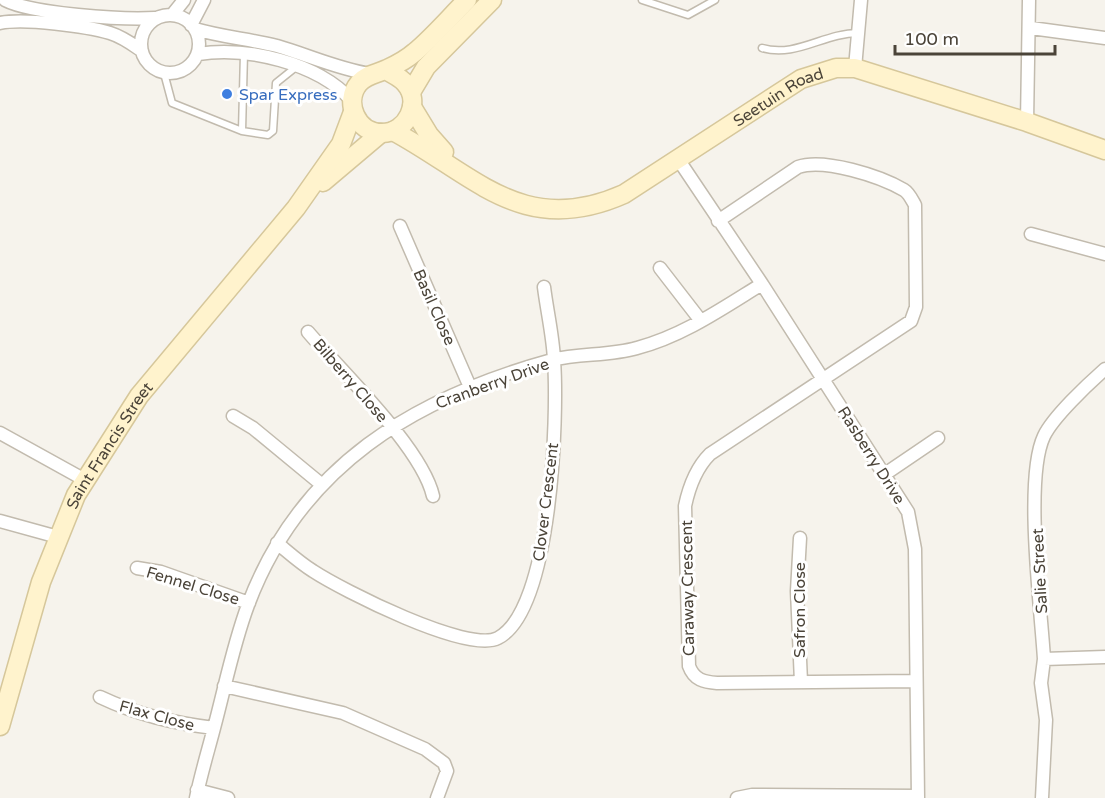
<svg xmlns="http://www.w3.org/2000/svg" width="1105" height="798" viewBox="0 0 1105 798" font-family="'Varela Round',sans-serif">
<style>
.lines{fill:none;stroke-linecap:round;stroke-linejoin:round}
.lane-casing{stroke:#c2bbae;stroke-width:9}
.street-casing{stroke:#c2bbae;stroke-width:15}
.secondary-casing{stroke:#d6c79b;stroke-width:21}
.lane{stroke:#fff;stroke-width:6}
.street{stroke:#fff;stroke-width:12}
.secondary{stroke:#fff3cd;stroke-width:18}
.shop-dot{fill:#3f7fe0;stroke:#fff;stroke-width:2}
.labels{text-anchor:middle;stroke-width:6;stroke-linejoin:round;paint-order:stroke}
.shop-label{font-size:16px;fill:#366cbe;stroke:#fff;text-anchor:start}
.street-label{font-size:16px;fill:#4b4439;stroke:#fff}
</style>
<rect width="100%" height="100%" fill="#f6f3ec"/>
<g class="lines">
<g class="lane-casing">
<path id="lane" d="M642,0L688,15L715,0
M762,48C796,58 824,33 858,33
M164,73L172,103L242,131L268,135L273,131L276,83L296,67
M242,131L244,53"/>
</g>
<g class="street-casing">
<path id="street" d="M5,0C32,14 123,20 155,18
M172,15L184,0
M141 44a29 29 0 1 1 58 0a29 29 0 1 1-58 0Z
M0,23C24,18 86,26 110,33C123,37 132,44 142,51
M191,25L204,0
M1031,28L1105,38
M195,29C222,37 249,39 277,46C308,55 338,69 370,74
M198,54C246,46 318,63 351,100
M855,68L861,0
M1027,122L1029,0
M678,159L762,284L908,512L915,549L918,798
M718,221L798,167C824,158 880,176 904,190C909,193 912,200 915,205L916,307L911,321L710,454C696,468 689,487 685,506L689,666C694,680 704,682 717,683L916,681
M400,226L470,387
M1031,234L1105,254
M660,268L701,321
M308,332C342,372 422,448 433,496
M233,416L253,428L321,484
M0,433L85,480
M885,474L938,438
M0,521L58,537
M800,538L797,591L801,682
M277,543C288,552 300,563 313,571C342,590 468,654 498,638C552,610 558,417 554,360C553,336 547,311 544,287
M137,568L161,572L249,603
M1044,659L1105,657
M224,686L343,713L425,749L444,763L447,771L437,798
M100,697C138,715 173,723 214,728
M197,790L228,798
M196,798C201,774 208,751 214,728C225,687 233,645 248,605C300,466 414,398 552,360C579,353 610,356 637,348C683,336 723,308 762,284
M737,798L752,795L918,796
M1042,798L1046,720L1041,683L1044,659C1041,609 1024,478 1044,436C1053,417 1088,384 1105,369"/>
</g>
<g class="secondary-casing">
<g id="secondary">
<path d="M386,70C392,74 400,77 405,83C422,102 407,133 382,133C357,133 343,102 359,83C367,74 377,74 387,69C396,65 407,59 415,52C433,37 450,17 467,0"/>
<path d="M411,92L426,67L492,0"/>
<path d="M412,107L429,135L444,152"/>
<path id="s1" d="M393,131C475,175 523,239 624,194L801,79L836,68H855L1027,122L1105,150"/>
<path d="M323,182L381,133"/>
<path id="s2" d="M0,726L41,582L76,495L139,396L296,208L341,144L353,112"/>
</g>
</g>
<use href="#lane" class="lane"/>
<use href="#street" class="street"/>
<use href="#secondary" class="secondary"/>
</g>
<circle class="shop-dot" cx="227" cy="94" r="6"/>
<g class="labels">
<g class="shop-label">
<text x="239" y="100">Spar Express</text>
</g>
<g class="street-label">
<text dy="6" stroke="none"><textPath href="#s1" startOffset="436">Seetuin Road</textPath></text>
<text transform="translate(435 307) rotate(66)" y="6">Basil Close</text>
<text transform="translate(351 380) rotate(49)" y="6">Bilberry Close</text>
<text transform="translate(492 383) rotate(-20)" y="6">Cranberry Drive</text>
<text dy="6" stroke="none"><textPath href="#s2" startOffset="303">Saint Francis Street</textPath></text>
<text transform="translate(872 455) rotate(58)" y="6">Rasberry Drive</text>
<text transform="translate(545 502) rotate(-83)" y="6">Clover Crescent</text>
<text transform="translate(1039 571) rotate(-93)" y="6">Salie Street</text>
<text transform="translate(193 585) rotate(17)" y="6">Fennel Close</text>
<text transform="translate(687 588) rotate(-91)" y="6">Caraway Crescent</text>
<text transform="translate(799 610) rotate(-90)" y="6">Safron Close</text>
<text transform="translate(157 715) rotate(15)" y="6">Flax Close</text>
</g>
</g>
<path d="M895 45v9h160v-9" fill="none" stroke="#4b4439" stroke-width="3"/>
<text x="904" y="45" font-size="18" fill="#4b4439" stroke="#ffffff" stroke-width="4.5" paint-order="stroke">100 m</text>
</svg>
